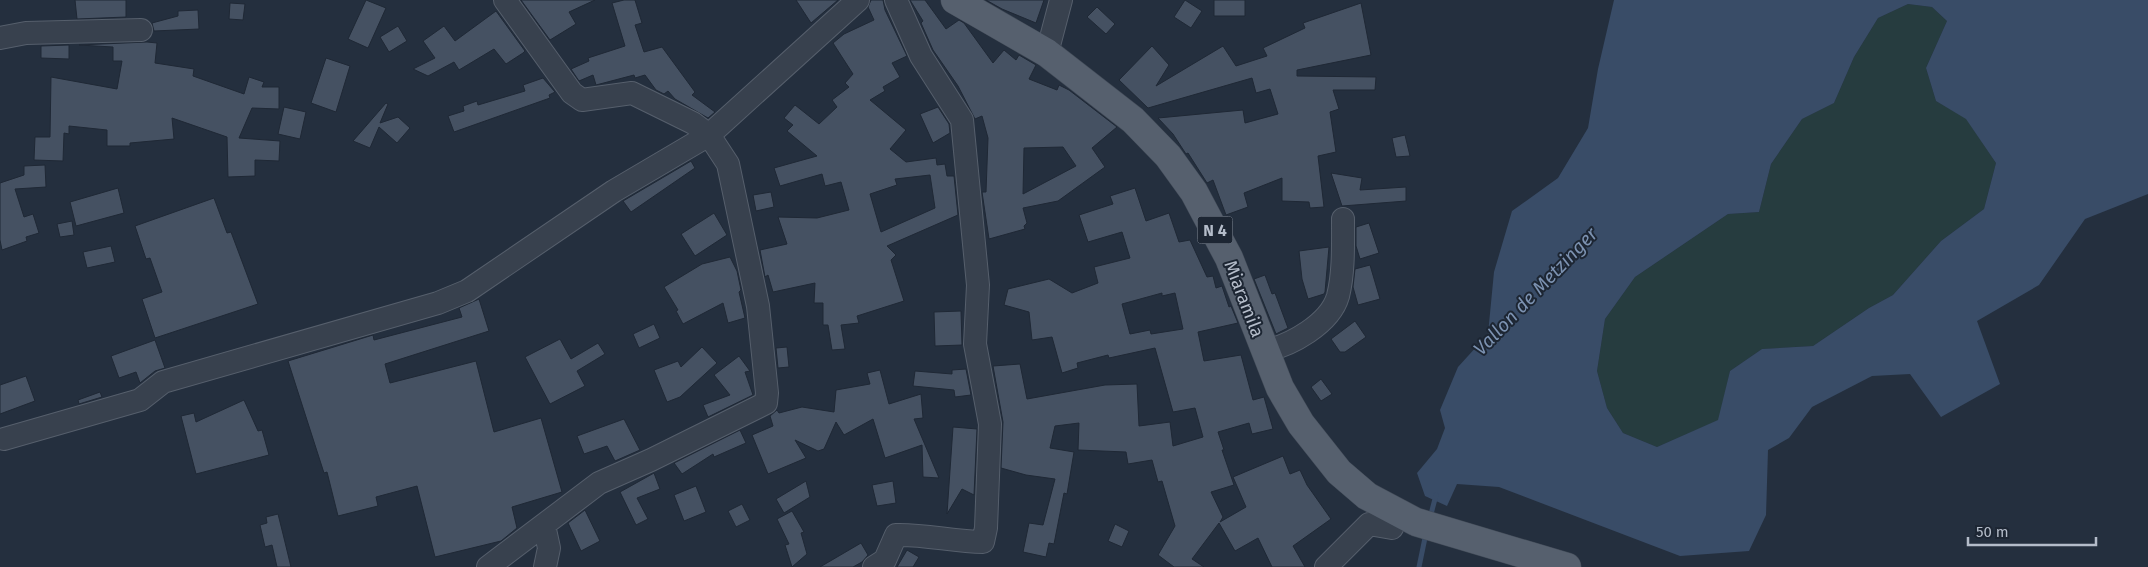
<svg xmlns="http://www.w3.org/2000/svg" width="2148" height="567" viewBox="0 0 2148 567" font-family="'Fira Sans',sans-serif">
<style>
.green{fill:#263c3f}
.water{fill:#394c67;fill-rule:evenodd}
.lines{fill:none;stroke-linecap:round;stroke-linejoin:round}
.stream{stroke:#394c67;stroke-width:5}
.building{fill:#455162;stroke:#1f2835;fill-rule:evenodd}
.minor-casing{stroke:#565f6c;stroke-width:24}
.major-casing{stroke:#414a57;stroke-width:29}
.minor{stroke:#38414e;stroke-width:22}
.major{stroke:#56606e;stroke-width:28}
.labels{text-anchor:middle;stroke-width:4;stroke-linejoin:round;paint-order:stroke}
.shield{fill:#1d2633;stroke:#878f9c;stroke-width:1}
.shield-label{font-size:16px;font-weight:bold;fill:#b4bcc9}
.street-label{font-size:18px;fill:#b4bcc9;stroke:#1d2633}
.water-label{font-size:19px;font-style:italic;fill:#7c92b1;stroke:#1d2633}
</style>
<rect width="100%" height="100%" fill="#242f3e"/>
<path class="green" d="M1908,4L1932,7L1947,21L1926,68L1936,101L1966,118L1996,163L1984,209L1941,241L1893,295L1869,308L1813,346L1762,349L1730,371L1719,420L1657,447L1623,433L1607,408L1597,371L1605,319L1635,277L1728,214L1759,212L1771,164L1802,119L1834,103L1854,57L1878,18Z"/>
<path class="water" d="M1614,0H2148V194L2085,219L2039,285L1977,321L2000,384L1941,417L1910,374L1872,376L1812,407L1789,438L1768,450L1766,515L1749,551L1680,556L1499,487L1457,484L1447,506L1425,496L1417,473L1437,449L1445,428L1440,410L1458,367L1488,334L1494,272L1512,211L1558,178L1588,128L1598,69ZM1908,4L1932,7L1947,21L1926,68L1936,101L1966,119L1996,163L1984,209L1941,241L1893,295L1869,308L1813,346L1762,349L1730,371L1718,420L1657,447L1623,433L1607,408L1597,371L1605,319L1635,277L1728,214L1759,212L1771,164L1802,119L1834,103L1854,57L1878,18Z"/>
<g class="lines">
<path class="stream" d="M1430,518L1436,495
M1419,567L1426,533"/>
</g>
<path class="building" d="M75,0H126V17L77,19Z
M366,0L386,8L368,48L348,39Z
M521,0H595L569,12L576,24L550,40Z
M624,0H635L642,23L635,25L644,52L662,47L695,92L692,95L715,112L708,118L675,99L668,91L664,94L656,90L645,75L635,78L634,75L596,85L593,75L579,81L571,69L589,61L588,58L625,46L612,3Z
M796,0H838L811,23Z
M871,0H883L885,10L907,56L892,63L900,77L883,87L885,91L870,100L906,130L890,149L906,162L936,158L937,165L945,164L947,176H954L958,215L887,246L896,255L891,260L904,301L857,316L859,323L841,325L845,349L832,350L828,325H823V303H814L815,283L773,292L768,275L765,277L760,250L787,244L778,217L817,218L849,210L841,182L825,186L822,174L780,186L774,168L817,156L787,131L793,125L784,118L795,105L819,124L837,107L832,100L849,87L845,83L853,74L833,43L844,34L874,20L868,7ZM930,175L935,208L881,232L870,194L897,185L895,179Z
M910,0H925L946,29L959,20L964,23L993,63L1004,50L1016,60L1019,55L1036,65L1029,79L1057,90L1059,85L1069,90L1117,127L1092,148L1105,167L1058,201L1023,208L1027,223L1024,226L1025,229L989,239L982,192H986L988,138L982,116L975,119L958,86L933,50L921,23L923,21ZM1063,147L1076,166L1023,194L1024,148Z
M986,0H1044L1036,23L1002,9Z
M1185,0L1202,11L1191,28L1174,17Z
M1214,0H1245V16H1214Z
M230,3L245,4L243,20L229,19Z
M1361,3L1371,55L1297,70V76L1376,77L1375,90H1333L1339,109L1330,112L1336,152L1318,156L1324,207L1310,208L1309,202L1282,201V178L1244,193L1248,207L1226,215L1213,180L1207,183L1188,153L1186,154L1173,134L1158,118L1243,110L1245,123L1278,114L1270,89L1256,93L1252,78L1148,108L1119,80L1152,46L1169,65L1156,86L1223,46L1236,66L1267,56L1263,48L1305,28L1303,23Z
M1097,7L1115,24L1106,34L1087,17Z
M198,10L199,29L154,31L152,23L178,16V11Z
M496,11L525,51L523,53L506,64L494,49L459,70L454,62L428,76L413,69L435,58L423,41L444,26L455,41Z
M398,26L407,41L389,52L380,37Z
M147,42L157,43L155,63L194,69L193,76L244,94L249,77L264,82L262,87H279V109L252,108L239,138L280,141L279,161L255,160V176L228,177L227,137L172,118L174,139L130,143V146H107V130L69,126V134L64,133L63,161L34,160L35,137H50L51,77L117,89L122,61H113V47L79,45Z
M69,45V59L41,58V46Z
M326,58L350,66L336,112L311,103Z
M543,78L555,92L549,95L550,98L454,132L448,116L464,111L463,106L477,101L478,105L525,91L523,85Z
M386,103L388,104L380,123L398,117L410,128L397,143L379,127L370,148L353,141Z
M284,107L306,112L300,139L278,134Z
M938,107L949,124L950,133L933,143L920,114Z
M1405,135L1410,156L1396,157L1392,138Z
M691,161L695,168L631,212L623,201Z
M45,165L46,187L15,189L24,217L33,214L39,233L26,237L27,241L2,250L0,240V183L24,175V166Z
M1331,173L1362,178L1360,190L1406,187V201L1342,206Z
M118,188L124,213L76,226L70,202Z
M1135,188L1146,221L1169,213L1179,242L1190,240L1207,277L1213,276L1216,288L1222,286L1229,307L1231,306L1238,323L1198,332L1204,361L1241,355L1253,400L1264,397L1273,429L1252,434L1249,423L1218,432L1224,450H1222L1234,485L1211,492L1223,517L1220,522L1246,507L1233,477L1283,456L1290,474L1300,470L1307,485L1331,519L1293,546L1305,567H1272L1258,538L1235,551L1219,523L1192,559L1204,567H1174L1158,555L1175,526L1162,481L1158,482L1152,460L1128,464L1126,452L1078,450L1079,423L1055,426L1050,448L1074,452L1067,494L1064,493L1054,544L1049,543L1046,557L1023,552L1029,523L1043,525L1055,479L1026,475L1001,468L1003,422L993,366L1020,364L1027,399L1105,385L1137,384L1139,426L1170,422L1173,446L1203,437L1195,408L1173,412L1155,348L1109,358L1108,355L1077,363L1078,368L1062,373L1052,337L1032,340L1029,312L1004,305L1008,289L1049,279L1072,293L1098,283L1094,267L1130,258L1122,232L1088,242L1079,215L1113,204L1110,196ZM1162,293V296L1175,293L1183,329L1151,334L1150,330L1130,334L1122,304Z
M771,192L774,207L756,211L753,195Z
M214,198L227,233L231,232L258,304L155,338L142,299L162,292L150,258L146,259L135,226Z
M714,213L727,235L695,256L681,234Z
M72,221L74,235L60,237L57,224Z
M1369,223L1379,253L1360,259L1356,246V227Z
M111,246L115,262L87,268L83,252Z
M1329,247L1325,292L1324,294L1308,299L1302,279L1299,251Z
M730,257L737,271L741,290L739,292L745,318L728,323L723,303L683,324L676,311L678,310L664,287L702,264Z
M1370,265L1380,299L1358,305L1353,287L1355,269Z
M1265,275L1272,294L1275,293L1288,328L1276,334L1254,279Z
M479,299L489,331L385,364L390,383L476,361L494,432L541,418L562,492L512,507L517,528L501,541L435,557L417,486L376,497L378,506L338,516L327,472L324,473L288,361L373,335L374,340L462,317L459,308Z
M961,311L962,345L935,346L934,312Z
M1355,321L1366,337L1345,352H1340L1331,339Z
M654,324L660,338L639,348L633,334Z
M560,339L571,359L598,343L605,354L577,371L585,386L550,404L525,357Z
M155,340L165,368L155,371L140,383L136,372L119,378L111,356Z
M702,347L717,363L680,397L667,402L654,370L678,361L681,367Z
M787,347L789,367L778,368L776,348Z
M739,356L750,371L745,372L753,395L708,417L703,405L730,395L714,375Z
M966,369L971,395L955,397L954,390L913,386L915,371L952,374V370Z
M880,370L889,404L921,394L923,418L914,419L939,478L923,477L922,445L885,458L873,419L844,435L836,422L824,449L818,451L795,440L806,458L768,474L752,435L773,426L770,416L777,410L779,413L802,407L834,412L836,390L870,384L867,373Z
M26,376L35,401L0,414V385Z
M1321,379L1332,394L1321,401L1311,387Z
M100,392L102,397L79,404L78,400Z
M244,400L258,431L262,430L269,455L196,474L181,416L194,413L196,422Z
M624,419L640,450L615,461L607,446L584,454L577,436Z
M953,427L977,429L974,495L962,489L947,514Z
M740,430L746,443L714,457L713,454L682,474L674,463Z
M654,473L660,489L637,498L648,519L636,525L620,492Z
M806,481L810,497L784,513L776,499Z
M893,481L896,503L877,506L872,485Z
M696,486L706,512L684,521L674,495Z
M742,504L750,520L736,527L728,511Z
M585,510L600,541L581,551L568,523Z
M792,511L804,532L801,533L807,554L792,567L785,545L789,544L777,519Z
M278,514L283,534L291,567H277L272,545L265,547L260,525L267,523L266,517Z
M1115,524L1129,531L1122,547L1108,541Z
M861,543L868,555L862,562L853,567H820Z
M907,550L919,557L913,567H897Z"/>
<g class="lines">
<g class="minor-casing">
<path id="minor" d="M0,38L26,33L141,30
M1047,53L1061,0
M1264,351C1290,346 1330,324 1338,296C1344,272 1343,244 1343,219
M4,439L140,400L163,382L438,303L467,291L614,191L709,135L858,0
M544,525L549,548L545,567
M488,567L599,483L651,460L766,403L767,393L758,306L728,164L709,135L693,123L632,93L582,100L572,93L505,0
M874,567L885,560L896,535C925,534 954,542 983,542L986,528L990,424L975,344L978,285L962,120L921,56L896,0
M1326,567L1369,524L1392,528L1398,514"/>
</g>
<g class="major-casing">
<path id="major" d="M955,0L1047,53L1133,120L1168,156L1194,192L1229,258L1280,388L1301,424L1339,472L1367,496L1416,522L1567,567"/>
</g>
<use href="#minor" class="minor"/>
<use href="#major" class="major"/>
</g>
<g class="labels">
<rect class="shield" x="1197.5" y="216.5" width="35" height="27" rx="4"/>
<g class="shield-label">
<text x="1215" y="236">N 4</text>
</g>
<g class="street-label">
<text transform="translate(1244 299) rotate(69)" y="6">Miaramila</text>
</g>
<g class="water-label">
<text transform="translate(1535 291) rotate(-46)" y="7">Vallon de Metzinger</text>
</g>
</g>
<path d="M1968 537v8h128v-8" fill="none" stroke="#b4bcc9" stroke-width="2.5"/>
<text x="1976" y="537" font-size="15" fill="#b4bcc9" stroke="#1d2633" stroke-width="4" paint-order="stroke">50 m</text>
</svg>
